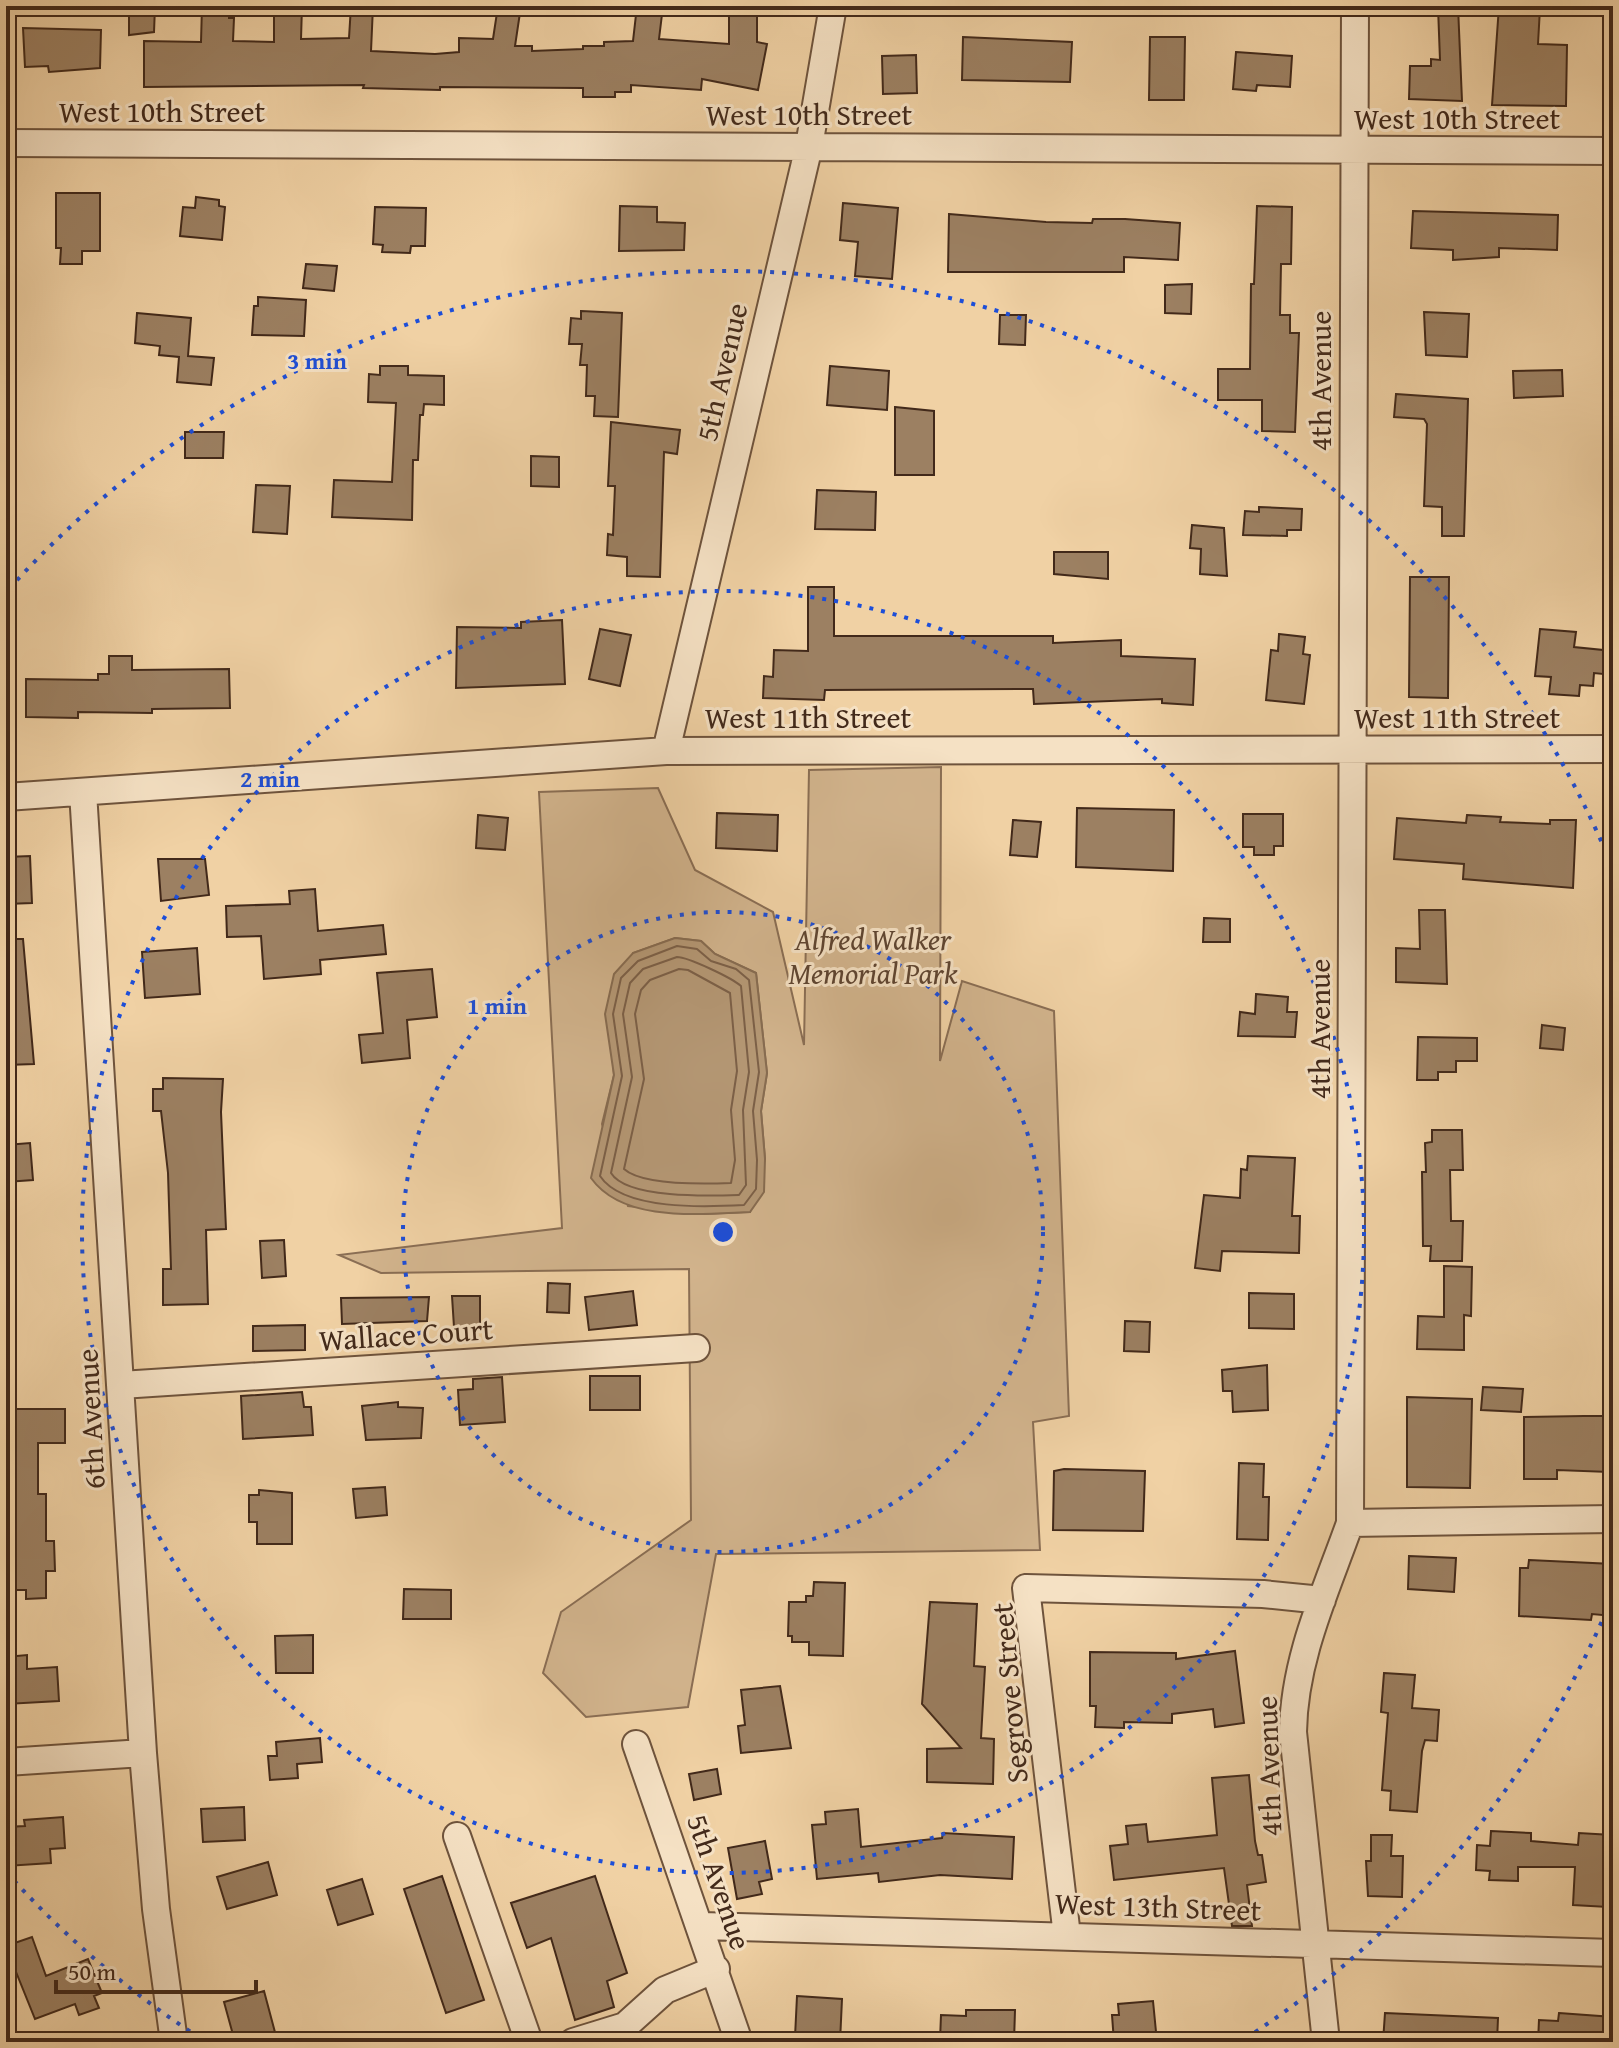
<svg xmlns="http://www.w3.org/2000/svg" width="1619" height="2048" viewBox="0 0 1619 2048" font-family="'Gentium Book Plus',serif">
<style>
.green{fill:#d2b48d;stroke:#8a6e54;stroke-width:2;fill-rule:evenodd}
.water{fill:#b59875;stroke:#876c51;stroke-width:2}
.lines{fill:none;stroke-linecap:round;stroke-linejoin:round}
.shore{stroke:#7c6048;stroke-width:2}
.building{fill:#9c8062;stroke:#42291a;stroke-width:2}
.minor-casing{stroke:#6e533c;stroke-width:30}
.minor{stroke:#f5e1c4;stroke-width:26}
.ring{fill:none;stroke:#1d4ed8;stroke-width:4;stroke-dasharray:4 8}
.labels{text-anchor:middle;stroke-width:6;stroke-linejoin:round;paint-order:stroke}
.street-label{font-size:30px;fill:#42291a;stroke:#f5e1c4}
.park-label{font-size:30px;font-style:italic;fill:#5f4531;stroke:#f5e1c4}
.centre{fill:#1d4ed8;stroke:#f5e1c4;stroke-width:4}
.ring-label{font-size:24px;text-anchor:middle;font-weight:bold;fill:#1d4ed8;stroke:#f5e1c4;stroke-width:6;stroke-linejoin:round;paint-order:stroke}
</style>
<rect width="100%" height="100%" fill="#f0d1a4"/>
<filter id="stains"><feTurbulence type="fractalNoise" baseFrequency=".0025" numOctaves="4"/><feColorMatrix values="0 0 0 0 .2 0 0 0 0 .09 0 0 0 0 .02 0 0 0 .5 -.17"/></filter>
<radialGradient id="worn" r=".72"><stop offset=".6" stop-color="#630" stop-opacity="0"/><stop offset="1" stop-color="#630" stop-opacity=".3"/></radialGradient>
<path class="green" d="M941,767L940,1061L962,981L1054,1011L1069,1416L1033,1422L1040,1550L716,1554L688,1707L586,1717L543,1673L561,1612L691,1520L689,1269L381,1273L339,1255L562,1228L539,792L658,788L695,870L773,912L804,1045L809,770ZM675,938L701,941L715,954L756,973L767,1073L761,1111L765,1159L750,1212L703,1214L628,1206L602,1124L614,1075L612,1052L633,953Z"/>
<path class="water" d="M675,938L701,941L715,954L756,973L767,1073L761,1111L765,1159L764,1192L750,1212C700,1214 623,1223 591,1178L614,1075L605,1014L614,974L633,953Z"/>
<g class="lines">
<path class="shore" d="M677,946L697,949L711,961L736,969L749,980L759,1072L753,1111L757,1160L756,1189L744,1205C706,1207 623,1211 600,1176L622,1076L613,1014L621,978L638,961Z
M677,957C688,957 732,978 741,986L749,1072L743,1110L746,1185L739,1195C710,1196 627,1199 611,1173L632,1077L623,1014L630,983L643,969Z
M679,969L688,970L730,993L737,1071L731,1110L735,1160L731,1183C705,1184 643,1186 624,1169L644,1079L635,1014L641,990L650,980Z"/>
</g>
<path class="building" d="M129,6H155L154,32L129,35Z
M202,6H229V18H234L233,41L274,42V6H302L301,39L349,38L351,6H373L371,51L435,54L459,52V38L493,39L498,6H521L515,46H532V51L583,49V46H604V42L633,41L637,6H663L659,39L729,44V6H757V42L767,44L758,90L702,79L701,90L631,85V92H615V97H583V88L440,87V90L363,88L364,85L144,87V41L201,42Z
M1458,6L1462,101L1409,99L1410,66H1431V59L1440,60L1438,7Z
M1499,6L1540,8L1538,44L1567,45L1566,106L1492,105Z
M23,28L101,30L100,68L49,72L48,66L25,67Z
M963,37L1072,42L1070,82L962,80Z
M1150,37H1185L1184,100H1149Z
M1236,52L1292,56L1290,87L1257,85L1256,91L1233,89Z
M916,55L917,93L883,94L882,56Z
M56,193H100V251H82V264H60L61,248H56Z
M196,197L219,200V206L225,207L222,240L180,236L183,207L195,208Z
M843,203L898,208L892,279L855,276L858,242L840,240Z
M620,206L657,207V222L685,223L684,250L619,251Z
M1257,206L1292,207L1291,264H1281L1280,315H1290V333H1299L1295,432L1262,431V400H1218V369H1250L1251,284H1254Z
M375,207L426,208L425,246H411L410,253L382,252L383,245L373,244Z
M1413,211L1558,215L1557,250L1499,248V257L1453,260V250L1411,248Z
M949,214L1046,222L1092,223L1093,219H1125L1180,223L1178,260L1124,257V272H948Z
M306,264L337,266L334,291L303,288Z
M1192,284L1191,314L1165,313V285Z
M258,297L306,300L304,336L252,335L254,306H258Z
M581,311L622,313L618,417L594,416L595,396H586L587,365H580L582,344H569L571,318L581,319Z
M1424,312L1469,314L1467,357L1426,355Z
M137,313L191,318L188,356L214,358L211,385L177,382L179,357L159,355L160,346L135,343Z
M1000,315H1026L1025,345L999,344Z
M380,366H408V375L444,376V405L424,404L423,415H420L418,460H413L412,520L332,517L334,480L392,482L396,403L368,402L369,374L380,375Z
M830,366L889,371L887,410L827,405Z
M1562,370L1563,396L1514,398L1513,371Z
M1396,394L1468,399L1464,536H1442V507L1424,506L1427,424L1424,419L1394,417Z
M895,407L934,411V475H895Z
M611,422L680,430L677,454L664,452L660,577L627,576V557L607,555L608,534L613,535L615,486H608Z
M185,432H224L223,458H185Z
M531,456L559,457V487L531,486Z
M256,485L290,486L287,534L253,532Z
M817,490L876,492L875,530L815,529Z
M1259,507L1302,509L1301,530H1287V536L1243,535L1245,511L1259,512Z
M1192,525L1224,528L1227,576L1200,574L1201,549L1190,548Z
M1054,552H1108V579L1054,574Z
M1410,577H1449L1448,698L1409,697Z
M808,587H834V636H1053V643L1121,640V656L1195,659L1193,705L1162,703V699L1034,704L1033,689L825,690L824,700L763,698L764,676L773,677L774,650L808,651Z
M562,620L565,684L456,688L457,627L521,628V622Z
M600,629L631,635L620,686L589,679Z
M1540,629L1576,632L1574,647L1613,651V675L1594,673L1593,686L1580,685L1579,696L1549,694L1551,677L1535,676Z
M1279,634L1305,637L1303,654L1310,655L1304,704L1266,700L1271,650L1278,651Z
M109,656H132V670L229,669L230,708L152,709V713L78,712V718L26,717V679L98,680V674H109Z
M1077,808L1174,810L1173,871L1076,867Z
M717,813L778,815L777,851L716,848Z
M1243,814H1283V846H1274V855H1254V847H1243Z
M478,815L508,818L505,850L476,848Z
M1467,815L1501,817L1500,822L1550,824V820H1576L1573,888L1463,879L1464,864L1394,859L1397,818L1466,823Z
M1013,820L1041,822L1037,857L1010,855Z
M30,856L32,903L6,904V857Z
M158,859H205L209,895L161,901Z
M315,889L318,931L383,925L386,954L320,960L321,974L264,979L261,936L227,937L226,906L290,904L289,891Z
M1419,910H1445L1447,984L1396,982V948L1420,949Z
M1204,918L1230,919V942H1203Z
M6,939H23L34,1064L6,1065Z
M197,948L200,994L145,998L142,952Z
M432,969L437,1017L407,1020L410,1058L362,1063L359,1035L383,1033L377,973Z
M1256,994L1288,997L1287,1012H1297L1295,1037L1238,1036L1240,1012L1255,1014Z
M1542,1025L1565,1028L1563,1050L1540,1048Z
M1418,1037L1477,1038V1061H1456V1072H1438V1080H1417Z
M163,1078L223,1079L221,1112L226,1229L206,1230L208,1304L163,1305V1269H171L168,1173L161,1111H153V1089H163Z
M1432,1130H1462L1463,1170H1450L1451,1221H1463L1462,1261H1430L1431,1246H1423L1422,1172H1426L1425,1143L1432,1142Z
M30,1143L33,1180L6,1182V1145Z
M1248,1156L1295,1158L1292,1216H1300L1299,1253L1222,1251L1220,1271L1195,1268L1204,1195L1240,1198L1241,1169L1247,1170Z
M284,1240L286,1276L262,1278L260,1241Z
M1444,1266L1472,1267L1471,1316L1464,1315V1350L1417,1349L1418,1316L1444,1317Z
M548,1283L570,1284L569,1313L547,1312Z
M633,1291L637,1325L589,1330L585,1297Z
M1249,1293L1294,1294V1329L1249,1328Z
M452,1296H480V1327H454Z
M429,1297L427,1321L342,1324L341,1298Z
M1125,1321L1150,1322L1149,1352L1124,1351Z
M305,1325V1350L253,1351V1326Z
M1267,1365L1268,1410L1233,1412L1232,1391H1223L1222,1370Z
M590,1376H640V1410H590Z
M502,1377L505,1422L460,1425L458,1390L473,1389V1379Z
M1483,1387L1523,1389L1521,1412L1481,1410Z
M302,1392L304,1407H311L313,1435L243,1439L241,1396Z
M1407,1397L1472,1399L1470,1488L1407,1487Z
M398,1402V1407L423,1408L421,1438L366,1440L362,1406Z
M6,1409H65V1443H38V1494H46V1541H54L55,1571H46V1598L26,1599V1590H9Z
M1584,1416H1613V1466H1609V1472L1557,1470V1479H1524V1417Z
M1239,1463L1264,1464L1263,1497H1269L1268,1540L1237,1539Z
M1064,1469L1145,1471L1143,1531L1053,1530L1054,1471Z
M385,1487L387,1515L356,1518L353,1489Z
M259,1490L292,1493V1544H257V1522H249V1495H259Z
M1409,1556L1456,1558L1454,1592L1408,1589Z
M1529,1560L1613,1564V1616L1592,1614L1591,1620L1519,1616L1520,1568H1528Z
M814,1582L845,1583L843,1656L809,1655V1642H792V1636H788L789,1602H806V1596H813Z
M404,1589L451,1590V1619H403Z
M930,1602L977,1604L974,1666L985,1667L981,1738L994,1739L993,1784L927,1782V1749L961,1748L922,1704Z
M313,1635V1673H276L275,1636Z
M1235,1651L1244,1723L1215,1727L1213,1709L1172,1714V1723L1124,1722V1728L1095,1727L1096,1706H1090V1652L1176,1653V1659Z
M27,1655V1669L57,1667L59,1701L6,1704V1657Z
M1384,1673L1415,1675L1412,1708L1439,1710L1437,1741L1425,1740L1422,1751L1417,1812L1390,1810L1391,1791L1382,1790L1388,1713L1381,1712Z
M780,1686L791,1748L741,1753L738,1726L745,1725L741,1690Z
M320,1738L322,1762L297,1764L298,1778L270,1780L268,1756H277L276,1742Z
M717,1769L721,1794L694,1800L689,1774Z
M1249,1775L1255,1841L1258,1855H1262L1266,1882L1247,1885L1252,1926H1232L1224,1868L1114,1880L1110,1846L1128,1844L1126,1826L1146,1824L1148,1842L1217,1835L1212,1778Z
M244,1807L245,1840L203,1842L201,1809Z
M858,1809L861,1847L942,1838L943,1833L1014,1837L1012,1879L940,1875L879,1882L878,1873L817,1879L812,1825L826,1824L825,1812Z
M63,1817L65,1848L50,1849L51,1863L6,1866V1827L25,1826L24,1820Z
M1491,1831L1531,1833V1841L1578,1845L1579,1833L1612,1835L1608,1907L1573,1905L1575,1867H1518V1881L1489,1880L1490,1871L1476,1870L1477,1845L1490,1846Z
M1371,1835H1392L1391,1856H1403L1402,1897L1368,1896L1366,1861H1371Z
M765,1841L772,1879L759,1882L762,1894L737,1899L728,1848Z
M268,1862L277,1895L227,1909L217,1877Z
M442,1876L484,2000L446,2013L404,1889Z
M595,1876L627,1973L607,1981L614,2007L575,2020L551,1938L527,1948L511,1903Z
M362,1879L373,1914L338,1925L327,1890Z
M32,1937L46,1976L88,1959L102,1993L94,1996L99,2008L79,2015L75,2004L35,2019L16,1972L6,1975V1946Z
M264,1991L276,2036L254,2042H235L224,2002Z
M797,1996L842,1999L840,2042L795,2037Z
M1153,2001L1157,2042H1114L1112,2015H1119L1118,2004Z
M966,2010H1015L1014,2042L940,2041L941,2015L966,2016Z
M1385,2013L1498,2018L1497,2042H1383Z
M1559,2013L1613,2017V2042H1538L1539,2020L1558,2021Z"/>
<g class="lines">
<g class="minor-casing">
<path id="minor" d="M6,143L1613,151
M666,751L809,146L833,6
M83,792L143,1753L156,1909L174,2042
M6,797L666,751L1613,749
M121,1385L696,1348
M1350,1523L1613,1519
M636,1744L739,2042
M6,1762L143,1753
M457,1836L529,2042
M702,1926L1613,1953
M1067,1936L1026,1588L1263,1594L1322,1600
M573,2042L625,2026L665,1990L716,1969
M1326,2042L1293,1732C1294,1658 1326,1591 1350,1523L1355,6"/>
</g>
<use href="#minor" class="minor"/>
</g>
<g class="ring">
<circle cx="723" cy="1232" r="320"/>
<circle cx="723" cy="1232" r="641"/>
<path d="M1611 1600A961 961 0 0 1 1246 2038M200 2038A961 961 0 0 1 9 1875M9 589A961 961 0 0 1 1611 864"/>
</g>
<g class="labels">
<g class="street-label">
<text x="162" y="122">West 10th Street</text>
<text x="809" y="125">West 10th Street</text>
<text x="1457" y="129">West 10th Street</text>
<text transform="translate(722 372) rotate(-77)" y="10">5th Avenue</text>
<text transform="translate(1321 381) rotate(-90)" y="10">4th Avenue</text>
<text x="808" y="728">West 11th Street</text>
<text x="1457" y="728">West 11th Street</text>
<text transform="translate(1320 1029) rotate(-90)" y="10">4th Avenue</text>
<text transform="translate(406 1335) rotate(-4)" y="10">Wallace Court</text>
<text transform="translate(91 1419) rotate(-93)" y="10">6th Avenue</text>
<text transform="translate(1010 1693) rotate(-95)" y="10">Segrove Street</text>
<text transform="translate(1269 1766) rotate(-92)" y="10">4th Avenue</text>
<text transform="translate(719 1882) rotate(71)" y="10">5th Avenue</text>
<text transform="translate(1158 1907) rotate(2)" y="10">West 13th Street</text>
</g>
<g class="park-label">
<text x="873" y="950">Alfred Walker<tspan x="873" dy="34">Memorial Park</tspan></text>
</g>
</g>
<circle cx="723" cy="1232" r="12" class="centre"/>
<g class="ring-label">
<text x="317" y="369">3 min</text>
<text x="270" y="787">2 min</text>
<text x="497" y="1014">1 min</text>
</g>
<rect width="1619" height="2048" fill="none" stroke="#f0d1a4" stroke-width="32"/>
<rect x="8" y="8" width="1603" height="2032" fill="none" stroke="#42291a" stroke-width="4"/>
<rect x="16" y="16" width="1587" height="2016" fill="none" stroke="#42291a" stroke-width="2"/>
<path d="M56 1980v12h200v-12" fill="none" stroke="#42291a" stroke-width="4"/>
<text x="68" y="1980" font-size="24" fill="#42291a" stroke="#f5e1c4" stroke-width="6" paint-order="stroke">50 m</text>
<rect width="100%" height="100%" filter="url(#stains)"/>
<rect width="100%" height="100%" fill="url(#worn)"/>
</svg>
